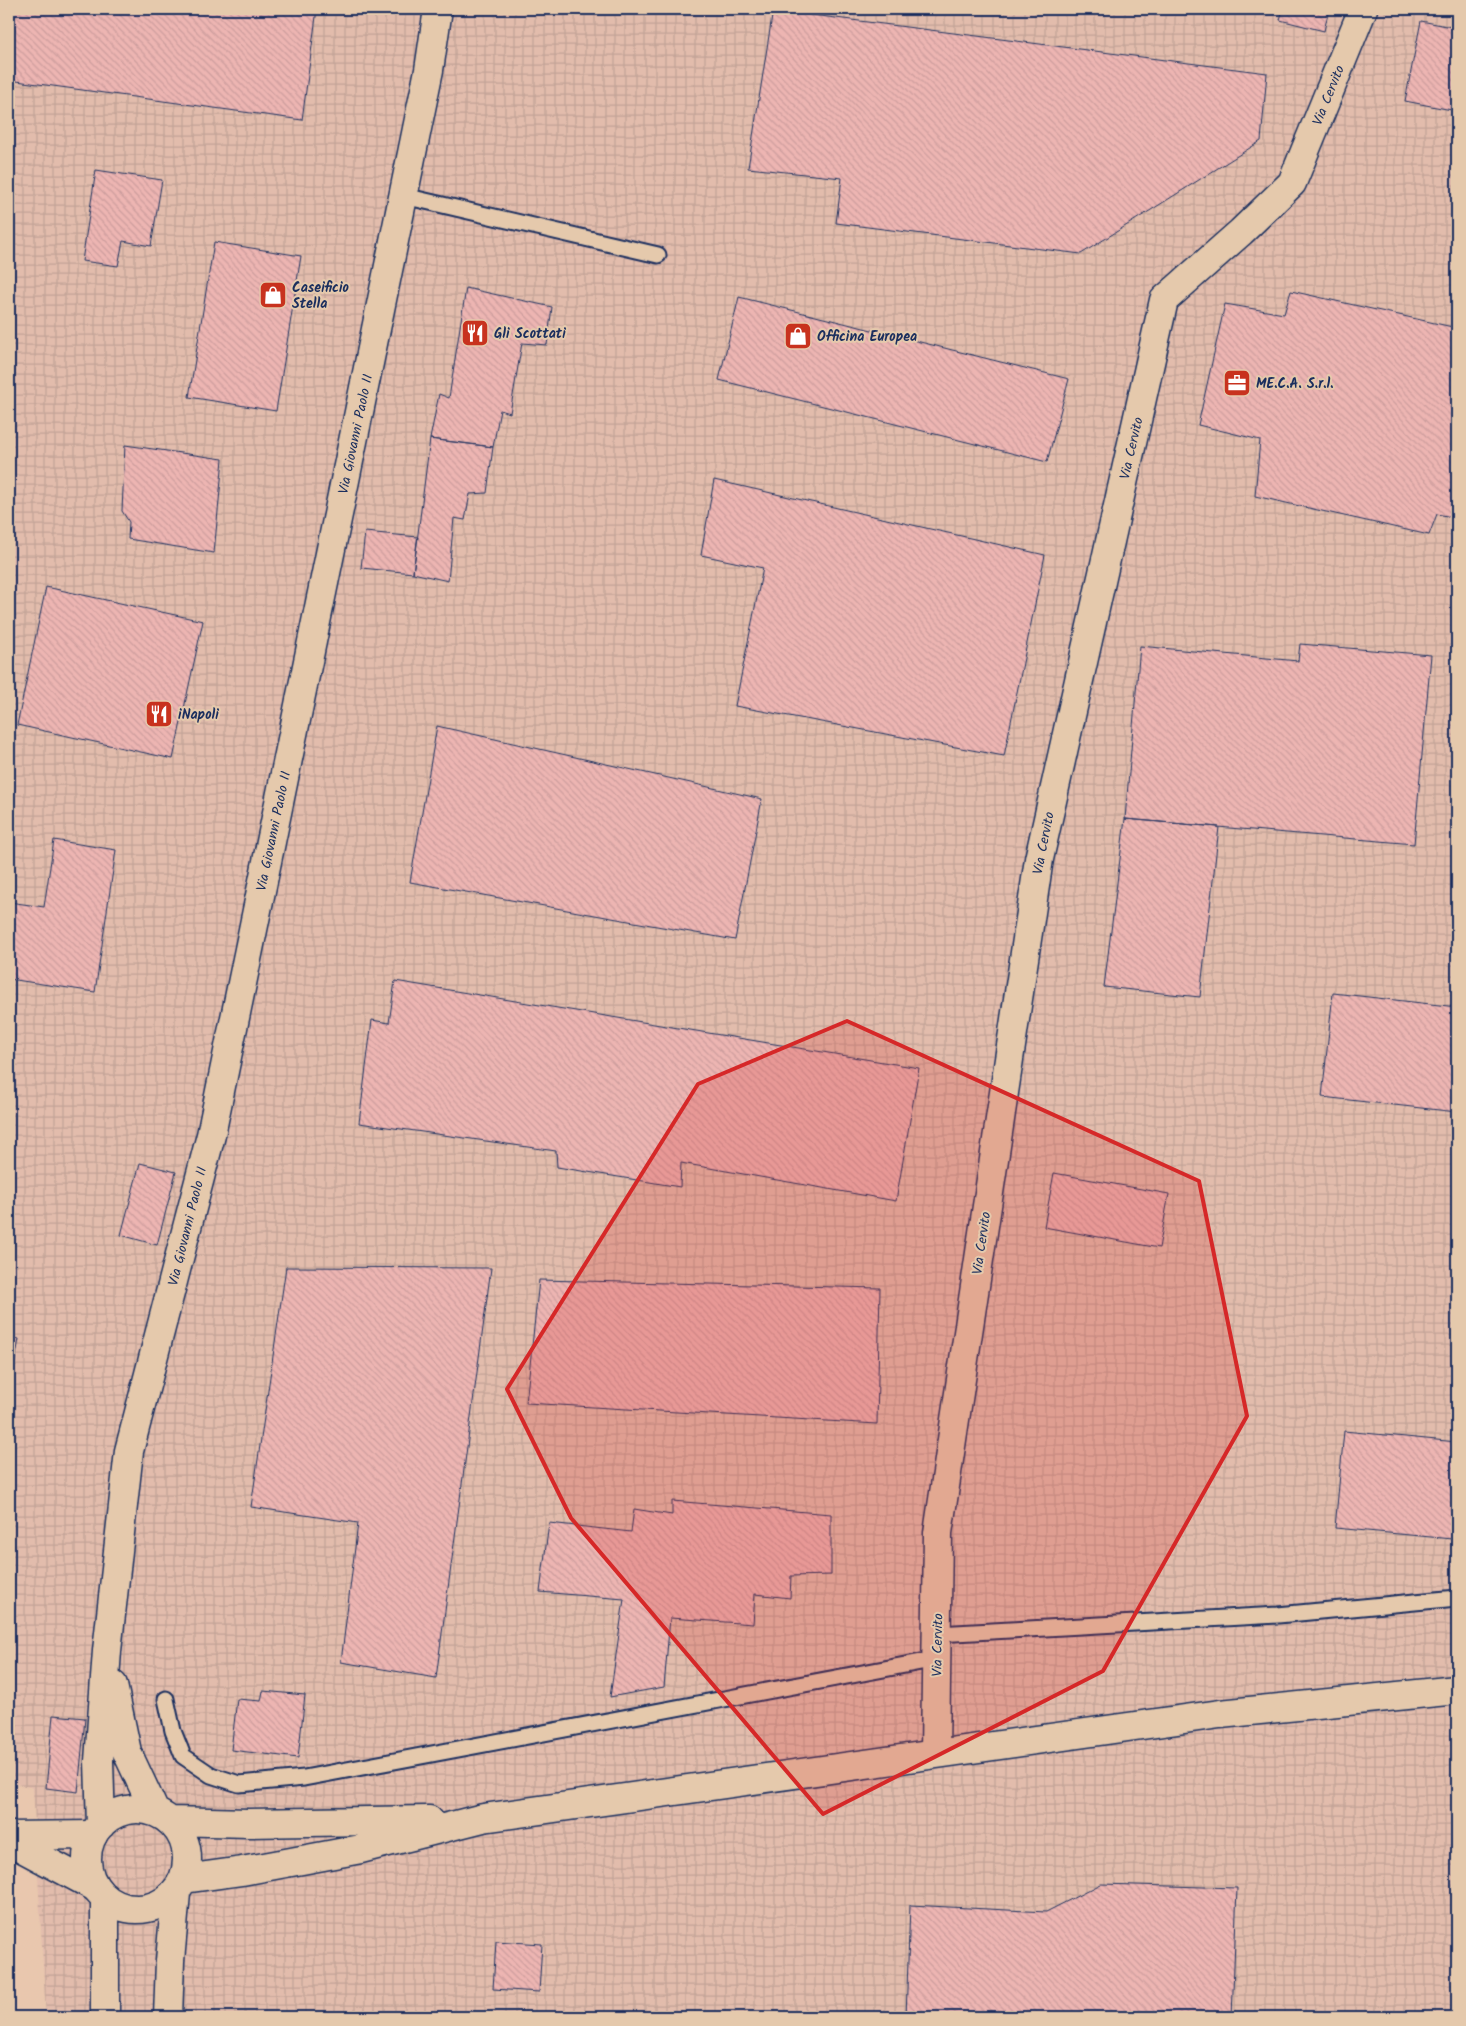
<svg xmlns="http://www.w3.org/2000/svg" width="1466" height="2026" viewBox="0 0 1466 2026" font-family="Kalam,sans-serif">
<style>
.industrial{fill:url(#industrial-grid)}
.building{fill:url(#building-back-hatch);stroke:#1b2f5e}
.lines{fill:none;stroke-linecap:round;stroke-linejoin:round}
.service-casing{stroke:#1b2f5e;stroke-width:19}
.minor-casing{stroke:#1b2f5e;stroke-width:31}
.tertiary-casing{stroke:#1b2f5e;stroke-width:31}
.service{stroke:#e5c9ac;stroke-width:15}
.minor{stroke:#e5c9ac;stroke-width:28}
.tertiary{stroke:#e5c9ac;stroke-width:28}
.marked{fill:#d62828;fill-opacity:0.2;stroke:#d62828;stroke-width:4;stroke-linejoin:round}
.labels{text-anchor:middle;stroke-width:4;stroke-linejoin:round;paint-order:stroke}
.street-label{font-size:14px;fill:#1b2f5e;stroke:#e5c9ac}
.poi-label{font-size:14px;font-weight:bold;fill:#1b2f5e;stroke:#e5c9ac;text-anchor:start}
</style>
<defs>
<pattern id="industrial-grid" width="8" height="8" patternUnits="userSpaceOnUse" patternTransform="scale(1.25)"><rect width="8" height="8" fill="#e2bcac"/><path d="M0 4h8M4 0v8" fill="none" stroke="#c1a296"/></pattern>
<pattern id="building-back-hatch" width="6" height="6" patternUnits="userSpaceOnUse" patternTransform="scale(1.25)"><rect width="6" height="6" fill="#edb5b2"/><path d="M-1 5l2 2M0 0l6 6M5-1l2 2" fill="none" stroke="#cb9c9c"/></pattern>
</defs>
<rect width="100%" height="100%" fill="#e9c7ae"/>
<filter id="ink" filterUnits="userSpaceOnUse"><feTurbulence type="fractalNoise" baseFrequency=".02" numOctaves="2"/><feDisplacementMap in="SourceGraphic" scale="10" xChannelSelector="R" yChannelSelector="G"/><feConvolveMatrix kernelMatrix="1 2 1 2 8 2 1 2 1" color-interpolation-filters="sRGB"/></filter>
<g filter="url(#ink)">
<path class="industrial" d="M9,9H1457V2017H46L33,1788L9,1782Z"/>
<path class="building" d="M9,9H317L302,120L9,80Z
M1283,9H1329L1324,31L1280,20Z
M773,10L1267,73L1261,141L1081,254L836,223L842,178L748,168Z
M1421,21L1457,28V111L1405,101Z
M96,170L162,180L151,246L123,241L118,266L82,261Z
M214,242L301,256L276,411L189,397Z
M466,288L552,307L547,345L522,343L510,413L500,410L493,447L430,439L439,394L449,398Z
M1291,291L1457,328V518L1437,514L1429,535L1255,496L1260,440L1198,425L1225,304L1284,314Z
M739,297L1069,379L1047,462L719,380Z
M430,439L493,447L487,493L470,494L465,520L454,518L448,581L413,573Z
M125,445L223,459L214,553L128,539L129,522L122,511Z
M714,480L1045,555L1004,756L735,706L763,568L701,555Z
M365,532L418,537L413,573L361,568Z
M46,587L203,621L173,759L17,725Z
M1300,644L1431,655L1414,844L1125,819L1140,646L1298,661Z
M437,726L762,799L735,940L410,882Z
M1125,819L1219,827L1200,997L1104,987Z
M54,840L116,850L95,992L9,979V902L44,907Z
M395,981L919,1068L896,1201L681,1163L680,1187L557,1167L556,1151L359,1123L372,1020L389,1023Z
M1333,993L1457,1007V1112L1322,1097Z
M140,1163L176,1172L157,1245L121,1235Z
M1054,1173L1169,1194L1159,1248L1044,1227Z
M286,1267L491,1268L436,1678L341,1662L358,1523L251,1507Z
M539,1280L880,1288L877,1424L526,1403Z
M9,1337L19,1339L9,1395Z
M1344,1431L1457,1442V1477L1452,1539L1335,1528Z
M672,1501L831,1514V1575L791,1576L790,1598L755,1594L753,1624L670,1618L664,1687L610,1697L624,1599L540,1592L549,1523L631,1532L634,1509L672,1515Z
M263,1691L305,1695L298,1758L231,1750L237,1699L261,1701Z
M53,1715L85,1718L78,1792L46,1788Z
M1101,1884L1237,1888L1232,2017H906L910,1905L1046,1912Z
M496,1941L542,1944L539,1992L493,1989Z"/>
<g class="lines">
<g class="service-casing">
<path id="service" d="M404,196L658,255
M937,1634L1278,1615L1457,1598
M166,1699L173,1731L183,1756L211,1775L239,1784L304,1778L937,1659"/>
</g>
<g class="minor-casing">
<path id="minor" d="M935,1753L938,1533L1039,859L1164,300L1241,232L1292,183L1363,9
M9,1836L93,1835
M9,1841L95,1887"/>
</g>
<g class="tertiary-casing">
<path id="tertiary" d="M113,1685L127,1752L155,1812
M87 1859a50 50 0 1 1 100 0a50 50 0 1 1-100 0Z
M170,1821L249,1823L429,1820
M101,1825L99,1761L107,1651L129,1451L211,1135L429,70L438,9
M184,1879L242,1871L361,1849L483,1818L1220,1714L1457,1690
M105,2017V1899
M168,2017L170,1961L176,1893"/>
</g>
<use href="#service" class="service"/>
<use href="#minor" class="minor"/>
<use href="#tertiary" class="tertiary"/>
</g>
</g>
<path class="marked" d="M847,1021L1199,1181L1247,1416L1103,1671L823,1814L571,1518L507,1389L698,1084Z"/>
<defs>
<g id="shop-square" transform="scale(1.4375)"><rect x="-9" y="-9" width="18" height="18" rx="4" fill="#c8321e" stroke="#e5c9ac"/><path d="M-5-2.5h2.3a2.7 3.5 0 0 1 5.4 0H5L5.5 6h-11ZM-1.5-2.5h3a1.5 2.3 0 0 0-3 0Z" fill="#fff"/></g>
<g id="restaurant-square" transform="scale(1.4375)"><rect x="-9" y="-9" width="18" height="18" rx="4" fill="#c8321e" stroke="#e5c9ac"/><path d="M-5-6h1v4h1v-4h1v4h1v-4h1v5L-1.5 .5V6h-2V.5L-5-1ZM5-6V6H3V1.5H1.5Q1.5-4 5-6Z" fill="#fff"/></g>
<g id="office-square" transform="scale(1.4375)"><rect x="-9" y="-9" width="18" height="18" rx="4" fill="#c8321e" stroke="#e5c9ac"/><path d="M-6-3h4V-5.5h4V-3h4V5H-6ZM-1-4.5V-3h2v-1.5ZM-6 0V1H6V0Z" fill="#fff"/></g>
</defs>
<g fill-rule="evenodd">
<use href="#shop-square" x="273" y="295"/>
<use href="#restaurant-square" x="475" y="333"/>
<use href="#shop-square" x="798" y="336"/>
<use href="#office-square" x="1237" y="383"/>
<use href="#restaurant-square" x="159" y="714"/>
</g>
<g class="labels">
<g class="street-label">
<text transform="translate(1328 95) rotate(-68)" y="5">Via Cervito</text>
<text transform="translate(355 434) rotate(-78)" y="5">Via Giovanni Paolo II</text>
<text transform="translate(1131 448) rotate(-77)" y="5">Via Cervito</text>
<text transform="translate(273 831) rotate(-78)" y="5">Via Giovanni Paolo II</text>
<text transform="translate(1043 843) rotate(-79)" y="5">Via Cervito</text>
<text transform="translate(187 1226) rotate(-76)" y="5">Via Giovanni Paolo II</text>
<text transform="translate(981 1243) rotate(-82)" y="5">Via Cervito</text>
<text transform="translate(937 1645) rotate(-89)" y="5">Via Cervito</text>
</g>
<g class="poi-label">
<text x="292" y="292">Caseificio<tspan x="292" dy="16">Stella</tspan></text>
<text x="494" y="338">Gli Scottati</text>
<text x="817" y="341">Officina Europea</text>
<text x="1256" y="388">ME.C.A. S.r.l.</text>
<text x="178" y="719">iNapoli</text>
</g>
</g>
<rect width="1466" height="2026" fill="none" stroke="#e5c9ac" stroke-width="30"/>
<rect x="15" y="15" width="1436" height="1996" fill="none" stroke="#1b2f5e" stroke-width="2" filter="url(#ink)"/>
</svg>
